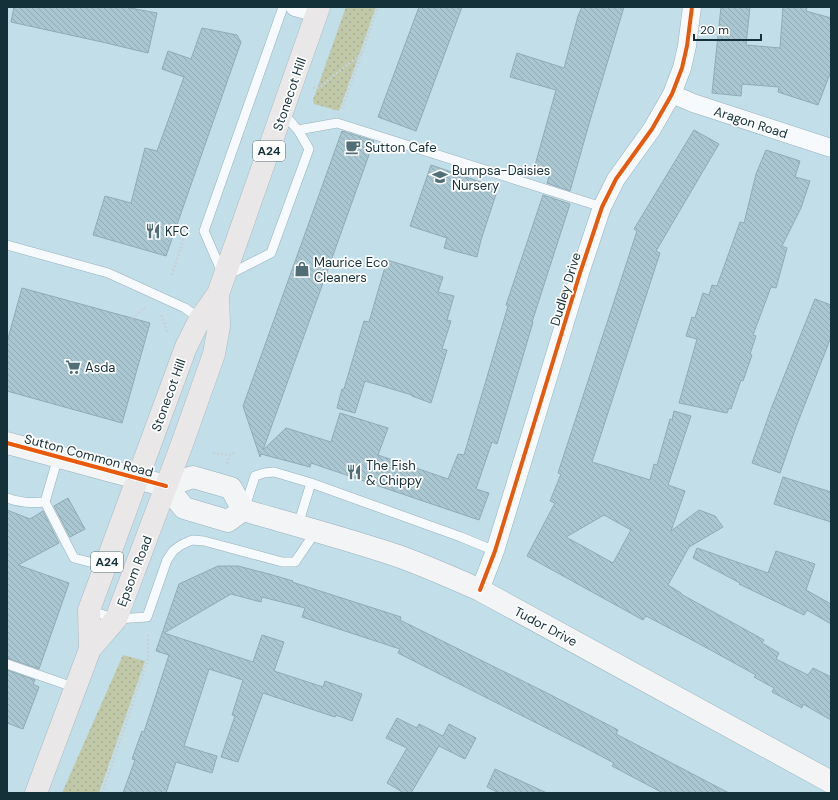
<svg xmlns="http://www.w3.org/2000/svg" width="838" height="800" viewBox="0 0 838 800" font-family="'DM Sans',sans-serif">
<style>
.grass{fill:url(#grass-dots)}
.building{fill:url(#building-back-hatch);stroke:#91aab4;fill-rule:evenodd}
.lines{fill:none;stroke-linecap:round;stroke-linejoin:round}
.lane-casing{stroke:#98b1ba;stroke-width:10}
.street-casing{stroke:#98b1ba;stroke-width:19}
.secondary-casing{stroke:#98b1ba;stroke-width:23}
.highway-casing{stroke:#aabac0;stroke-width:23}
.path{stroke:#c8d1d5;stroke-width:2.5;stroke-dasharray:2 2;stroke-linecap:butt}
.lane{stroke:#f6fafc;stroke-width:9}
.street{stroke:#f6fafc;stroke-width:18}
.secondary{stroke:#f2f4f6;stroke-width:22}
.highway{stroke:#e9e7e7;stroke-width:22}
.cycleway-casing{stroke:#fefefe;stroke-width:6}
.cycleway{stroke:#e8590c;stroke-width:4}
.labels{text-anchor:middle;stroke-width:3.5;stroke-linejoin:round;paint-order:stroke}
.shield{fill:#fefefe;stroke:#5a6e73;stroke-width:1}
.shield-label{font-size:12px;font-weight:bold;fill:#143038}
.street-label{font-size:13px;fill:#143038;stroke:#fefefe}
.poi-label{font-size:13px;fill:#143038;stroke:#fefefe;text-anchor:start}
</style>
<defs>
<pattern id="grass-dots" width="8" height="8" patternUnits="userSpaceOnUse"><rect width="8" height="8" fill="#c0c8a8"/><path d="M2 2h.1M6 6h.1" fill="none" stroke="#a4ac91" stroke-width="1.8" stroke-linecap="round"/></pattern>
<pattern id="building-back-hatch" width="6" height="6" patternUnits="userSpaceOnUse"><rect width="6" height="6" fill="#aac7d1"/><path d="M-1 5l2 2M0 0l6 6M5-1l2 2" fill="none" stroke="#91abb4"/></pattern>
</defs>
<rect width="100%" height="100%" fill="#c2dee9"/>
<path class="grass" d="M346,7H376L339,111L314,104L313,100Z
M123,655L145,661L99,793H62Z"/>
<path class="building" d="M14,7H125L157,13L148,53L102,42L11,22Z
M419,7H462L416,131L378,117Z
M582,7H624L591,117L570,191L547,183L550,174L534,169L556,90L510,77L517,53L564,68L578,16Z
M721,7H750L746,45L780,48L783,7H807L806,11L831,18V71L818,105L778,92L779,87L742,84L741,96L712,93Z
M202,28L237,35L241,42L166,256L93,235L105,196L131,203L145,148L157,151L184,77L162,69L168,51L191,59Z
M694,130L719,144L656,251L660,253L592,462L650,480L654,464L657,465L670,419L672,420L674,411L691,416L668,485L685,491L671,531L699,510L715,516L723,527L689,547L668,585L681,593V594L764,640L762,643L779,653L776,659L808,675L813,668L831,677V720L803,704L802,708L772,692L774,688L754,677L756,675L696,642L646,616L643,620L527,556L555,503L550,501L561,474L558,473L637,231L634,229ZM604,515L631,530L613,563L566,537Z
M342,131L374,141L263,450L286,428L331,442L340,413L388,428L378,455L448,479L458,454L464,455L508,306L506,305L543,195L570,204L532,322H533L497,444L492,442L476,489L489,493L479,520L311,463L310,467L261,454L260,457L243,406Z
M766,150L800,161L795,177L810,181L801,208L782,246L787,248L776,288L771,287L753,335L756,336L750,354L752,355L743,381L741,380L731,409L729,408L727,413L679,403L697,339L686,336L692,317L695,318L703,293L709,295L712,285L717,286L740,222L744,223L756,174Z
M431,165L498,188L481,240L477,257L444,248L447,238L410,226Z
M387,260L443,277L438,292L454,296L447,320L451,321L442,349L447,350L431,403L412,396V395L365,381L355,413L337,408L342,389H344L364,321L369,322Z
M22,288L150,323L122,423L7,391V342Z
M815,299L831,305V337L796,427L780,473L752,463L771,409Z
M783,477L831,492V522L774,504Z
M68,498L85,529L70,537L54,506Z
M7,510L30,519L43,511L59,543L18,565L69,583L39,669L7,658Z
M697,548L768,573L776,551L815,564L806,590L831,604V624L807,610L804,615L739,584L740,583L693,558Z
M218,566H238L269,574L293,581L292,582L401,617L400,620L547,693L618,730L616,734L729,793H663L612,766L614,763L584,747L398,653L400,649L302,617L305,608L262,597L261,602L231,594L164,633L253,662L262,635L284,642L274,671L323,687L325,681L362,694L352,721L336,715L335,717L263,693L238,762L221,757L235,716L232,715L243,680L209,669L184,746L217,756L212,773L176,762L166,793H123L135,760L132,759L142,731L144,732L169,655L156,651L179,584Z
M7,670L35,680L33,684L39,687L23,729L7,723Z
M397,718L417,728L419,724L443,736L449,724L476,738L465,759L439,746L411,793H404L387,783L407,748L386,738Z
M495,769L547,793H499L487,787Z"/>
<g class="lines">
<g class="lane-casing">
<path id="lane" d="M283,113L298,130L309,149L271,253L224,277L204,231L283,7
M298,130L337,123L602,207
M7,245L108,273L185,308L200,319
M58,457L45,502L74,558L105,566
M7,498C20,503 31,503 45,502
M245,507L255,476L264,473L274,472L311,483L461,537L495,551
M298,525L311,483
M89,610L116,619L147,617L167,560L173,551L181,545L192,540L204,541L282,562H295L316,531
M7,664L76,688"/>
</g>
<g class="street-casing">
<path id="street" d="M295,7L317,13
M672,94L693,103L831,148
M480,590L495,551L580,273L602,207L616,179L652,129L672,94L682,68L687,46L692,7"/>
</g>
<g class="secondary-casing">
<path id="secondary" d="M7,443L166,486
M166,486L193,477L231,488L243,510C295,525 347,539 398,556C426,566 453,578 480,590L831,782
M166,486L184,508L228,521L243,510"/>
</g>
<g class="highway-casing">
<path id="highway" d="M90,649L89,610L186,347L200,319L218,294L319,7
M36,793L90,649L116,619L182,444L214,354L219,326L218,294"/>
</g>
<path class="path" d="M313,88L320,87L362,53
M342,109L378,7
M172,275L184,237
M161,315L168,333
M132,318L144,308L146,309
M213,453L230,455
M227,464L230,455L236,452
M102,793L148,659V634"/>
<use href="#lane" class="lane"/>
<use href="#street" class="street"/>
<use href="#secondary" class="secondary"/>
<use href="#highway" class="highway"/>
<g class="cycleway-casing">
<path id="cycleway" d="M7,443L166,486
M480,590L495,551L580,273L602,207L616,179L652,129L672,94L682,68L687,46L692,7"/>
</g>
<use href="#cycleway" class="cycleway"/>
</g>
<defs>
<g id="cafe-bare" transform="scale(1.2)"><path d="M-5.5-4.5H6V0H3Q3 3.5 0 3.5H-2.5Q-5.5 3.5-5.5 0ZM3-3.2v2h1.7v-2ZM-6 4.5H4V6H-6Z" fill="#516d76" stroke="#fefefe" stroke-width="2.5" paint-order="stroke"/></g>
<g id="school-bare" transform="scale(1.2)"><path d="M0-5L7-2L0 1L-7-2ZM-4 1L0 2.5L4 1V4Q0 6-4 4Z" fill="#516d76" stroke="#fefefe" stroke-width="2.5" paint-order="stroke"/></g>
<g id="restaurant-bare" transform="scale(1.2)"><path d="M-5-6h1v4h1v-4h1v4h1v-4h1v5L-1.5 .5V6h-2V.5L-5-1ZM5-6V6H3V1.5H1.5Q1.5-4 5-6Z" fill="#516d76" stroke="#fefefe" stroke-width="2.5" paint-order="stroke"/></g>
<g id="shop-bare" transform="scale(1.2)"><path d="M-5-2.5h2.3a2.7 3.5 0 0 1 5.4 0H5L5.5 6h-11ZM-1.5-2.5h3a1.5 2.3 0 0 0-3 0Z" fill="#516d76" stroke="#fefefe" stroke-width="2.5" paint-order="stroke"/></g>
<g id="supermarket-bare" transform="scale(1.2)"><path d="M-6-5.5h2.5l.6 2H6L4.5 2H-2.5L-4.4-4H-6ZM-1.5 3.2a1.3 1.3 0 1 0 .1 0ZM3 3.2a1.3 1.3 0 1 0 .1 0Z" fill="#516d76" stroke="#fefefe" stroke-width="2.5" paint-order="stroke"/></g>
</defs>
<g fill-rule="evenodd">
<use href="#cafe-bare" x="353" y="147"/>
<use href="#school-bare" x="440" y="177"/>
<use href="#restaurant-bare" x="153" y="231"/>
<use href="#shop-bare" x="302" y="269"/>
<use href="#supermarket-bare" x="73" y="367"/>
<use href="#restaurant-bare" x="354" y="472"/>
</g>
<g class="labels">
<g class="shield">
<rect x="253" y="141" width="32" height="20" rx="3"/>
<rect x="91" y="552" width="32" height="20" rx="3"/>
</g>
<g class="shield-label">
<text x="269" y="155">A24</text>
<text x="107" y="566">A24</text>
</g>
<g class="street-label">
<text transform="translate(289 94) rotate(-71)" y="5">Stonecot Hill</text>
<text transform="translate(751 122) rotate(18)" y="5">Aragon Road</text>
<text transform="translate(565 289) rotate(-73)" y="5">Dudley Drive</text>
<text transform="translate(168 395) rotate(-70)" y="5">Stonecot Hill</text>
<text transform="translate(89 455) rotate(15)" y="5">Sutton Common Road</text>
<text transform="translate(134 571) rotate(-69)" y="5">Epsom Road</text>
<text transform="translate(546 626) rotate(28)" y="5">Tudor Drive</text>
</g>
<g class="poi-label">
<text x="365" y="152">Sutton Cafe</text>
<text x="452" y="175">Bumpsa-Daisies<tspan x="452" dy="15">Nursery</tspan></text>
<text x="165" y="236">KFC</text>
<text x="314" y="267">Maurice Eco<tspan x="314" dy="15">Cleaners</tspan></text>
<text x="85" y="372">Asda</text>
<text x="366" y="470">The Fish<tspan x="366" dy="15">&amp; Chippy</tspan></text>
</g>
</g>
<rect width="838" height="800" fill="none" stroke="#143038" stroke-width="16"/>
<path d="M694 34v6h67v-6" fill="none" stroke="#143038" stroke-width="2"/>
<text x="700" y="34" font-size="12" fill="#143038" stroke="#fefefe" stroke-width="3" paint-order="stroke">20 m</text>
</svg>
